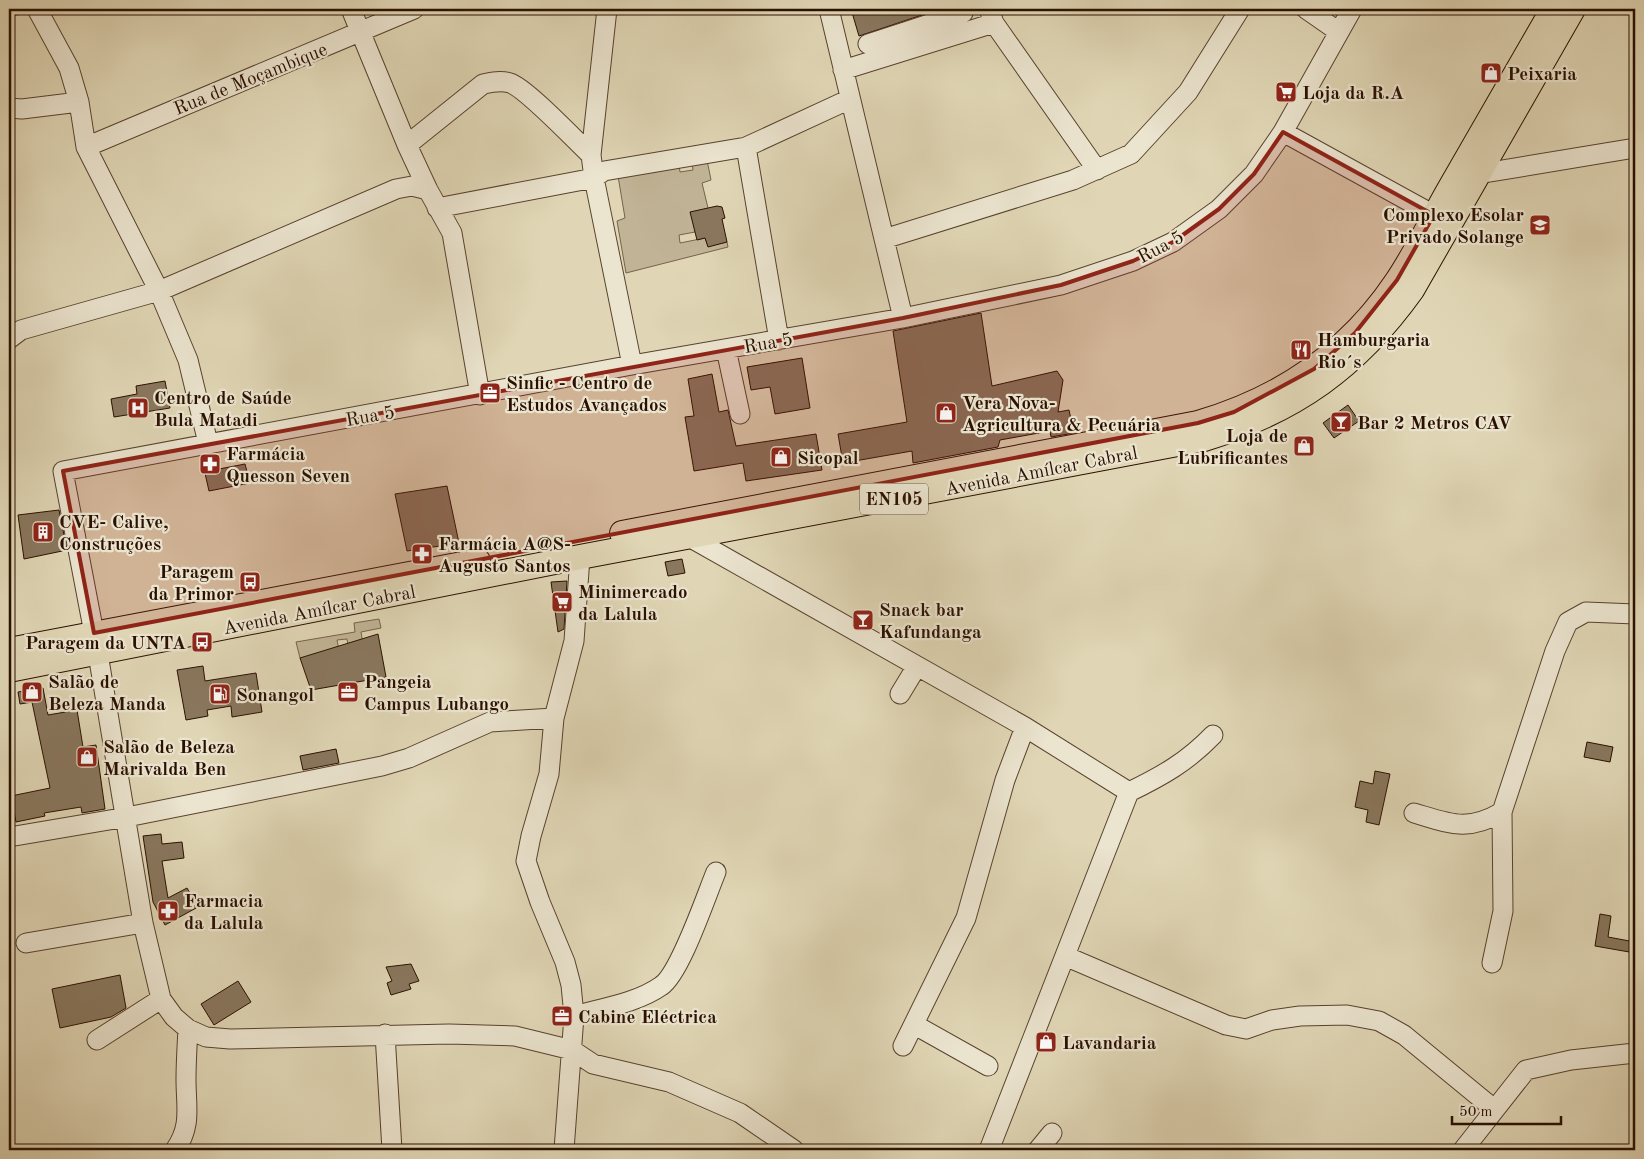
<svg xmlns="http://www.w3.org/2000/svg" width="1644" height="1159" viewBox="0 0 1644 1159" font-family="'Old Standard TT',serif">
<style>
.green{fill:#c1b496;stroke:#76624b}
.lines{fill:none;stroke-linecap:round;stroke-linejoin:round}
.stream{stroke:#725f47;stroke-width:4.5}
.building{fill:#89775e;stroke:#2a1000}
.minor-casing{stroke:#58422d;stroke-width:21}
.major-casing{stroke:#2a1000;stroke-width:26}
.minor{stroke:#ebe4cf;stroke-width:19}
.major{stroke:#e0d6b5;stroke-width:24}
.marked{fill:#8f2418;fill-opacity:0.2;stroke:#8f2418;stroke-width:4;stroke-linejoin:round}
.labels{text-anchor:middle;stroke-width:4.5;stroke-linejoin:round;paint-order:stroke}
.shield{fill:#ebe4cf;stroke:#64503e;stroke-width:1}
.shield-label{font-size:18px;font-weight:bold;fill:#2a1000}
.poi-label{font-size:19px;font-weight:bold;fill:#2a1000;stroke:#ebe4cf;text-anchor:start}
.street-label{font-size:19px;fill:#2a1000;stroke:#ebe4cf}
</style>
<rect width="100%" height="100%" fill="#e0d6b5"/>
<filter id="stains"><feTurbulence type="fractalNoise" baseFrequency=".004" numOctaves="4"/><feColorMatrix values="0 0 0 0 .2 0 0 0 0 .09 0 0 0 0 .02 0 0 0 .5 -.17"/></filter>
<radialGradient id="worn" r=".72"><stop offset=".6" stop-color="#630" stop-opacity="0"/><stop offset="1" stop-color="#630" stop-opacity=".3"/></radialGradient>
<path class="green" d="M707,160L711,180L702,183L708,208L695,232L679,235L680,243L705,238L708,246L727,242L728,247L626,273L617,221L625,218L618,176L679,165L680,172L693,170L692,163Z
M379,619L381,628L361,632L363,644L348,646L347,639L337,640L340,655L300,658L296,642L355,632L354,623Z"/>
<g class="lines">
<path class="stream" d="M45,10L63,9
M9,14L34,11"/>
</g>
<path class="building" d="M851,9H940L859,36Z
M717,206L722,207L725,218L722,219L727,242L708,247L705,238L697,240L690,212Z
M981,313L992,386L1057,371L1063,380L1058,412L1069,410L1074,433L1051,437L1050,431L1000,440L998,447L913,463L912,451L843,463L838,434L907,422L893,331Z
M802,358L810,408L775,414L770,387L751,390L747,367Z
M712,374L719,412L728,410L736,446L816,434L822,470L746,481L743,463L694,471L685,417L694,416L688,379Z
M165,381L170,408L114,417L111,399L137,394L136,386Z
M1348,405L1359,421L1334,438L1323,423Z
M217,457L219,469L245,464L250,483L209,491L202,460Z
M447,486L459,543L407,551L395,494Z
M59,510L67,550L24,559L18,515Z
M682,559L685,573L668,576L665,562Z
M567,581L564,629L558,632L551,582Z
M378,634L386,677L311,690L300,658Z
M203,666L205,681L256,673L262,712L232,717L231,706L207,710L208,716L186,720L177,670Z
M43,688L48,715L77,710L83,747L96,745L105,809L82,813L81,807L44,813L45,816L16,822L11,796L50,788L32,702L20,704L18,692Z
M1587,742L1613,747L1610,762L1584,757Z
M336,749L339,763L303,770L300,756Z
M1375,771L1390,774L1379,825L1366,822L1368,810L1355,807L1360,781L1373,784Z
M161,834L162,844L182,842L184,858L162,861L168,898L187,888L198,907L165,925L153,902L143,836Z
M1600,914L1611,916L1608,937L1635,942V953L1595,946Z
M411,964L419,981L409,984L411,989L391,995L387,983L392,981L386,967Z
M120,975L126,1008L111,1017L60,1028L52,989Z
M238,981L251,1002L214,1025L201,1004Z"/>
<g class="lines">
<g class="minor-casing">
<path id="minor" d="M37,9L69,68L79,102L86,147L159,291L188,360L208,443
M351,9L407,145L428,190L452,233L480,395
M607,9L591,155L594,178L632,365
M829,9L903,318
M989,9L994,23L1097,170
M1306,9L1339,32
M868,44L963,13L962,9
M843,70L994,23
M9,108L22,109L79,102
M1283,132L1434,215
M407,145L483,84C492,82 501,80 510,83C526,88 576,141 591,155
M86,147L414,9
M746,147L779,340
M1478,174L1635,148
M437,208L594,178L604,171L746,147L850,99
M884,239L1073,180L1131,154L1188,92L1240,9
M9,339L21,330L159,291L396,189L412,186L428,190
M726,349L740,414
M691,538L1025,727L1129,792L989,1150
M900,694L917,666
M1129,792C1162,776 1187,762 1213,735
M1414,813C1451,824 1467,832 1502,812
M9,837L127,817L382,766L409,758L490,722L554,718
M26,943L143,923
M1065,956L1226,1025L1246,1029L1272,1020L1300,1016L1347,1015L1379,1021L1404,1035L1494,1109
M1492,963L1503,911L1502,812L1555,651L1568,622L1586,612L1635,614
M574,1016C602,1008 637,1003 661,986C680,974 706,896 716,872
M915,1025L988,1066
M385,1034L392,1150
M97,1040L161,999
M903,1046L966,918L1005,780L1025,727
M175,1150C192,1126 186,1107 186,1080C186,1063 187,1046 188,1029
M564,1150L574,1016L571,985L565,962L540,902L526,861L531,836L549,774L554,718L574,641L580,557
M794,1150L740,1113L669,1082L593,1064L572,1050L515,1036L449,1034L230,1039L206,1037L188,1029L174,1017L161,999L143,923L98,654L63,471L632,365L903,318L1061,285L1133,261L1173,242L1219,209L1254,174L1283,132L1352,9
M1038,1150L1052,1133
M1463,1150L1526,1070L1571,1060L1635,1053"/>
</g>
<g class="major-casing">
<path id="major" d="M622,533L1198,423C1280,399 1349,353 1397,281C1417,251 1433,217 1451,186C1485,127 1519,68 1553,9
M9,650L478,561
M9,670L580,557L1204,439C1295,411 1357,367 1412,290L1573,9"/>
</g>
<use href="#minor" class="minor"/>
<use href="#major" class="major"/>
</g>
<path class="marked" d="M1283,132L1434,215L1397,280L1355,333L1314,369L1234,412L1198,423L94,633L63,471L903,318L1061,285L1133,261L1173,242L1219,209L1254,174Z"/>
<defs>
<g id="shop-square" transform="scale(1.125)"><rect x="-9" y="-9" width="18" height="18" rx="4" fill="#8f2418" stroke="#ebe4cf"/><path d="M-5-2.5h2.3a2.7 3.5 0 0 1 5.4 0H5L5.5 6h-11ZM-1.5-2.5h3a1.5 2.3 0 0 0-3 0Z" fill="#fff"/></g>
<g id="supermarket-square" transform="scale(1.125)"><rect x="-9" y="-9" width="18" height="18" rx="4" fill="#8f2418" stroke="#ebe4cf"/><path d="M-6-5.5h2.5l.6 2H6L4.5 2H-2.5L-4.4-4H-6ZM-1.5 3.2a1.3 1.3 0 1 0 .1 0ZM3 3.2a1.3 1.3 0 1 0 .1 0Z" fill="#fff"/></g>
<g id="school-square" transform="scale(1.125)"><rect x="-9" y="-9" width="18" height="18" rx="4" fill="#8f2418" stroke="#ebe4cf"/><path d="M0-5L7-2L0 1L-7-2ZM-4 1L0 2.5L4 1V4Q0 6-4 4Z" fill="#fff"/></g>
<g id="restaurant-square" transform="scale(1.125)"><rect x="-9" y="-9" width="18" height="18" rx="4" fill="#8f2418" stroke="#ebe4cf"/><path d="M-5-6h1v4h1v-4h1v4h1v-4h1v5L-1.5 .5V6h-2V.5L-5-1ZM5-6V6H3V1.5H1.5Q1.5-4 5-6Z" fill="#fff"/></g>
<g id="office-square" transform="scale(1.125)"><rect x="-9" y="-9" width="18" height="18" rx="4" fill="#8f2418" stroke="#ebe4cf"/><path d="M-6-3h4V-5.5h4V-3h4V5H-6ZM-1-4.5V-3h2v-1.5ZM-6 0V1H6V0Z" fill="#fff"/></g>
<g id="hospital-square" transform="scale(1.125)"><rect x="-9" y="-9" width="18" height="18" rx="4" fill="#8f2418" stroke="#ebe4cf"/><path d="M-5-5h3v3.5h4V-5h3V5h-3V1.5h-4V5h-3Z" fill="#fff"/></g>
<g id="bar-square" transform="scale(1.125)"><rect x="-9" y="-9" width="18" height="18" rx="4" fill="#8f2418" stroke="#ebe4cf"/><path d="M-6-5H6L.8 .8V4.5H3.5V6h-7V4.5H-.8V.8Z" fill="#fff"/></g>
<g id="pharmacy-square" transform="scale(1.125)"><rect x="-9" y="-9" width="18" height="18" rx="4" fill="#8f2418" stroke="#ebe4cf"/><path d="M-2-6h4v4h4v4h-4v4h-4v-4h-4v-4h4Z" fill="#fff"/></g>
<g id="building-square" transform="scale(1.125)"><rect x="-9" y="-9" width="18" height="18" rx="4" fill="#8f2418" stroke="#ebe4cf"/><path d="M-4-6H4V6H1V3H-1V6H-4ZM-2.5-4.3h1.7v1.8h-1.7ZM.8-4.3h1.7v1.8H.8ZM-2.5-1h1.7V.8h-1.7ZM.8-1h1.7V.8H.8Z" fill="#fff"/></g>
<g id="bus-square" transform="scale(1.125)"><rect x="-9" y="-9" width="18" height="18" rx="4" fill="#8f2418" stroke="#ebe4cf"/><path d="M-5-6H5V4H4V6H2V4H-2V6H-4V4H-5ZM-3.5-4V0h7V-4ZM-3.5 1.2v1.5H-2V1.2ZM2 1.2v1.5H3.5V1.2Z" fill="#fff"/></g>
<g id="fuel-square" transform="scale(1.125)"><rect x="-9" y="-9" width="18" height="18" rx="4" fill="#8f2418" stroke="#ebe4cf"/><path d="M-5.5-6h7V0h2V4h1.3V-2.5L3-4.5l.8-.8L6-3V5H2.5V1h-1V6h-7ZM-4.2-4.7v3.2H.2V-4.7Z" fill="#fff"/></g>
</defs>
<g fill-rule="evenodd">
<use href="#shop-square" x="1491" y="73"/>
<use href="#supermarket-square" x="1286" y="92"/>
<use href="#school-square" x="1540" y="225"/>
<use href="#restaurant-square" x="1301" y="350"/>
<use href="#office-square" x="490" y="393"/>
<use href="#hospital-square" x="138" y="408"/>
<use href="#shop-square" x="946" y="413"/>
<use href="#bar-square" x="1341" y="422"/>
<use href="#shop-square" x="1304" y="446"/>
<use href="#shop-square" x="781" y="457"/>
<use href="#pharmacy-square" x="210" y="464"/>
<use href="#building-square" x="43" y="532"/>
<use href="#pharmacy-square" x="422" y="554"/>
<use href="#bus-square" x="250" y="582"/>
<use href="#supermarket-square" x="562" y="602"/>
<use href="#bar-square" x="863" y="620"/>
<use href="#bus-square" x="202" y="642"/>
<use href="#shop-square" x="32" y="692"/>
<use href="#office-square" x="348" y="692"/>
<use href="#fuel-square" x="220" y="694"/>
<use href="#shop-square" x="87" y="757"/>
<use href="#pharmacy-square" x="168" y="911"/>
<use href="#office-square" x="562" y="1016"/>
<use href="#shop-square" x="1046" y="1042"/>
</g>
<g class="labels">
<rect class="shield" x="860" y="483.5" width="68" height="31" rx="4"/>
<g class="shield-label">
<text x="894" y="505">EN105</text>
</g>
<g class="poi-label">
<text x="1507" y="80">Peixaria</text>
<text x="1302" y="99">Loja da R.A</text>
<text x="1524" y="221" text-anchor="end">Complexo Esolar<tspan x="1524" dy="22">Privado Solange</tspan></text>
<text x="1317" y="346">Hamburgaria<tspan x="1317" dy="22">Rio´s</tspan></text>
<text x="506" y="389">Sinfic - Centro de<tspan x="506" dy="22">Estudos Avançados</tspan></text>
<text x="154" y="404">Centro de Saúde<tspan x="154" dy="22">Bula Matadi</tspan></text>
<text x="962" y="409">Vera Nova-<tspan x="962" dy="22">Agricultura &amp; Pecuária</tspan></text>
<text x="1357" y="429">Bar 2 Metros CAV</text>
<text x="1288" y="442" text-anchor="end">Loja de<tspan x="1288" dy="22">Lubrificantes</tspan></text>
<text x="226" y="460">Farmácia<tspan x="226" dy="22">Quesson Seven</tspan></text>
<text x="797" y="464">Sicopal</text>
<text x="59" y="528">CVE- Calive,<tspan x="59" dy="22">Construções</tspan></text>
<text x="438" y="550">Farmácia A@S-<tspan x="438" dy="22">Augusto Santos</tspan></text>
<text x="234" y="578" text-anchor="end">Paragem<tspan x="234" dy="22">da Primor</tspan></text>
<text x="578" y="598">Minimercado<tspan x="578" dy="22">da Lalula</tspan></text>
<text x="879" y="616">Snack bar<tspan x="879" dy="22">Kafundanga</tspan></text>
<text x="186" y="649" text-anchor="end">Paragem da UNTA</text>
<text x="48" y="688">Salão de<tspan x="48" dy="22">Beleza Manda</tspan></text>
<text x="364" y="688">Pangeia<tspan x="364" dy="22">Campus Lubango</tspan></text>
<text x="236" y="701">Sonangol</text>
<text x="103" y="753">Salão de Beleza<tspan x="103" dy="22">Marivalda Ben</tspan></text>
<text x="184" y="907">Farmacia<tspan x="184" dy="22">da Lalula</tspan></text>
<text x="578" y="1023">Cabine Eléctrica</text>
<text x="1062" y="1049">Lavandaria</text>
</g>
<g class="street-label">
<text transform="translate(250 78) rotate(-22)" y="7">Rua de Moçambique</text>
<text transform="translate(1160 246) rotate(-28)" y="7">Rua 5</text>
<text transform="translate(768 342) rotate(-10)" y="7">Rua 5</text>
<text transform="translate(370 415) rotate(-10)" y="7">Rua 5</text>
<text transform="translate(1041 470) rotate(-11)" y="7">Avenida Amílcar Cabral</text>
<text transform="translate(319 609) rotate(-11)" y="7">Avenida Amílcar Cabral</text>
</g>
</g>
<rect width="1644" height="1159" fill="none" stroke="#e0d6b5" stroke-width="30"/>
<rect x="10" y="10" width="1624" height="1139" fill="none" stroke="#2a1000" stroke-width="2.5"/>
<rect x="15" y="15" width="1614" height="1129" fill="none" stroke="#2a1000"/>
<path d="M1452 1116v8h109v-8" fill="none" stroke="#2a1000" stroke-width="2.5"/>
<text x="1459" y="1116" font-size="15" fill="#2a1000" stroke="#ebe4cf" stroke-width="4" paint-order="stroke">50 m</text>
<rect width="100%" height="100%" filter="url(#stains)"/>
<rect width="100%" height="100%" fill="url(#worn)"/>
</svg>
